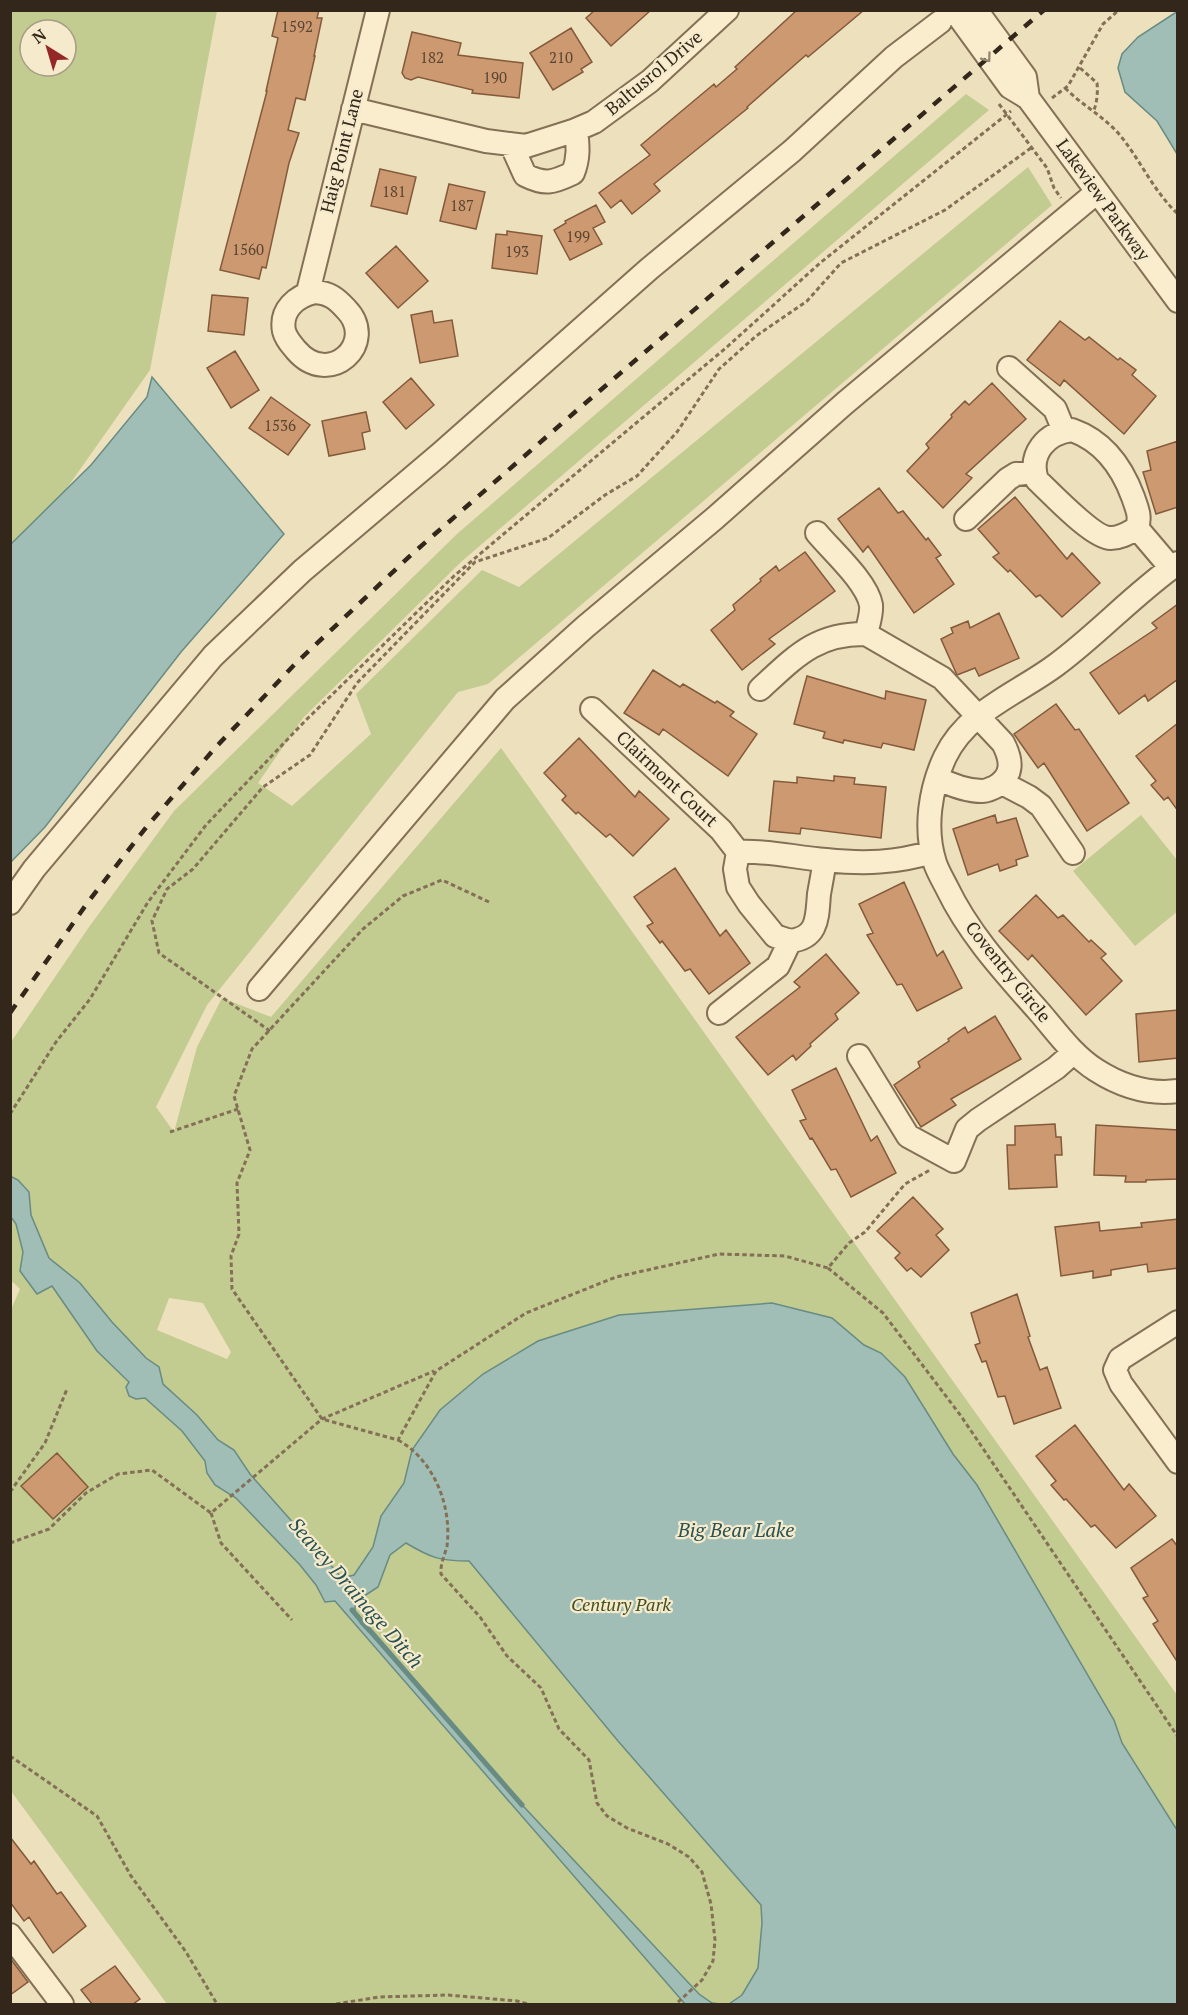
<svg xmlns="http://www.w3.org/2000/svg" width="1188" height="2015" viewBox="0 0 1188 2015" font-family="'PT Serif',serif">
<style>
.green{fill:#c2cb90;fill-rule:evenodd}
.water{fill:#a0beb6;stroke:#688b83;stroke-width:1.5}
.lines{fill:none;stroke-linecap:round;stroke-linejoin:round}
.stream{stroke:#688b83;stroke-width:5}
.building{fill:#cc9971;stroke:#835a3b;stroke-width:1.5}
.minor-casing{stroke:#847056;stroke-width:26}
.path{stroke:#847056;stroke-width:3;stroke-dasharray:4.5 3;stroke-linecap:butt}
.minor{stroke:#f9edce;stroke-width:22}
.rail{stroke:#33271b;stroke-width:4.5;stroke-dasharray:10 10;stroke-linecap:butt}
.oneway{stroke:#968a74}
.labels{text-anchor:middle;stroke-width:4.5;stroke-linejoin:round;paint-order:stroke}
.number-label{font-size:15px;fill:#594430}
.street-label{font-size:18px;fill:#33271b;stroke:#f5eacb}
.park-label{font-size:18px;font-style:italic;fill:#435021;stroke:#f5eacb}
.water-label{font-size:20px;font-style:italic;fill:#295352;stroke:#f5eacb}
</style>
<rect width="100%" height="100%" fill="#ede0bc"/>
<path class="green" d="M11,11H217L150,370L48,515L11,559ZM30,30H66V66H30Z
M966,94L989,110L462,561L303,718L258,783L292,806L371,734L356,694L482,570L519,587L1028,167L1052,205L488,684L458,692L207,1005L156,1107L174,1132L197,1047L222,998L271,1017L501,748L1177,1695V2004H167L11,1791L10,1312L20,1289L13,1282L10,1286L11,1042L89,927L174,811L457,534ZM169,1298L203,1303L231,1352L227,1359L157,1330Z
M1141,815L1177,860L1178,911L1135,946L1073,871Z"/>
<path class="water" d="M1178,11V154H1177L1157,121L1125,92L1118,68L1122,54L1138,37Z
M152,377L284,534L181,652L45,827L11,862V544L91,465L147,397Z
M10,1176L18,1180L29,1192L31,1215L49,1258L80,1283L112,1322L146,1358L159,1367L163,1384L197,1415L218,1440L234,1450L250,1474L342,1578L354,1575L373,1547L381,1516L404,1483L412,1450L440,1410L483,1374L538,1341L619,1315L772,1303L832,1318L864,1345L881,1353L905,1377L953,1454L977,1485L1114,1720L1122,1743L1177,1830V2004H729L742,1995L758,1968L762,1923L761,1905L618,1741L469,1561C440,1561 431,1558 406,1543L390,1555L378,1587L355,1602V1615L361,1624L385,1649L494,1775L699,1994L712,2003L720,2004H685L335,1601L325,1602L316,1585L300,1565L236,1498L215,1485L207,1473L205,1461L182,1431L145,1398L136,1399L129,1396L126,1387L129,1382L97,1351L52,1286L37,1294L20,1271L23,1252L16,1224L11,1217Z"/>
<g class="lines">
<path class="stream" d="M352,1610L522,1805"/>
</g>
<path class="building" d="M278,10H319L317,18H322L314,56H315L305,100L296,98L288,130L299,133L289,163L266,268L262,267L259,279L220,270L267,91H266L278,38L272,36Z
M595,10H651L611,46L586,18Z
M797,10H864L808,57L806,55L747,107L748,108L654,184L660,191L632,214L621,200L611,208L599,193L650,155L641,145L714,84L716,87L737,69L735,67Z
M571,28L592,62L581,69L583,72L553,90L530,53Z
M412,32L461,43L458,55L523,63L519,98L472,93L473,90L418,77L411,80L405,78L402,73Z
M380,169L416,177L407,214L371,206Z
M449,184L485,192L476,229L440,221Z
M596,205L605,222L593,228L602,244L570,260L554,230L566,223L565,221Z
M507,231L542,236L537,274L492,268L496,234L507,235Z
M396,246L428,281L398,308L366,273Z
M212,295L248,298L244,335L208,331Z
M432,311L434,323L452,320L458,356L420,363L411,315Z
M1060,321L1085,340L1089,337L1118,360L1120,358L1136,370L1132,375L1156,396L1124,434L1064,380L1060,386L1027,360Z
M235,351L259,390L231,408L207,368Z
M411,378L434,405L406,429L383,402Z
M992,383L1026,419L966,474L972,478L943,508L907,471L929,448L926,444L952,417L951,415L965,401L969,405Z
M271,397L310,425L288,455L249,428Z
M366,412L370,431L362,433L365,449L329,456L322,421Z
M1178,441V507L1156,514L1143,472L1151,470L1147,451Z
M879,488L898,513L903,511L926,540L928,538L941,555L936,558L954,584L914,613L868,546L863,552L838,519Z
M1015,497L1067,559L1072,553L1100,583L1062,617L1040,595L1036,597L1010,570L1008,572L993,557L999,553L978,529Z
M805,552L835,591L769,639L775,644L742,670L711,630L735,610L733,605L761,581L760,579L776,566L779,571Z
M1178,604V679L1148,701L1145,695L1119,714L1090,673L1157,628L1152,623Z
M999,613L1019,658L979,676L975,668L957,675L941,639L953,633L951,628L968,621L970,628Z
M653,670L680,687L683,684L715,703L717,701L734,712L730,716L757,734L728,776L663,729L659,735L624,713Z
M807,676L885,699L886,691L926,700L914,750L883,743L881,748L844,740L843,743L823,738L825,732L794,724Z
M1056,704L1075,730L1079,729L1129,803L1087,831L1044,763L1038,768L1014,734Z
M1178,723V811L1168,797L1164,800L1151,785L1156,781L1136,756Z
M579,738L635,797L639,791L669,819L633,856L610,834L606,837L578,812L576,814L562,800L566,796L544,773Z
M834,776L855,778L854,784L886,787L881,838L801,828L800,834L769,831L774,781L797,783V777L834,781Z
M995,815L997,823L1016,818L1028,856L1016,860L1017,865L1000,871L998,864L968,875L953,829Z
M675,868L720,936L726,930L750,963L709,994L690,969L685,971L662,941L660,943L647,926L653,923L634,897Z
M904,882L937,956L943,951L962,988L917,1011L902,984L897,985L867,935L873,933L859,904Z
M1036,895L1058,918L1063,915L1089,942L1091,940L1106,954L1101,958L1122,981L1086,1015L1032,955L1028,960L999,931Z
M826,954L859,993L835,1014L838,1019L810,1044L811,1046L796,1060L793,1055L768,1075L736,1037L800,987L794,982Z
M1178,1010V1058L1139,1062L1136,1014Z
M995,1016L1021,1059L951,1099L956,1105L921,1127L894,1085L920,1067L918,1062L949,1041L948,1039L965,1027L968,1033Z
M836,1068L871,1141L877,1136L896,1173L851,1197L836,1169L831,1170L812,1138L810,1139L800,1121L806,1119L792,1090Z
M1055,1124L1056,1137H1061L1062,1155H1055L1057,1187L1009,1189L1007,1145H1015V1126Z
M1096,1125L1178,1130V1179L1146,1180V1182H1125L1126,1176L1094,1175Z
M913,1197L943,1229L936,1235L949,1250L921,1277L911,1268L907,1271L895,1258L900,1253L877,1231Z
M1178,1219V1268L1148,1272L1147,1264L1111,1270V1275L1093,1278V1271L1061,1276L1055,1227L1099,1222L1100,1231L1142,1227L1141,1223Z
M1017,1294L1030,1336L1028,1337L1040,1370L1047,1367L1061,1408L1014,1424L1005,1396L998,1397L986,1361L982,1362L975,1345L980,1343L971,1313Z
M1075,1425L1124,1490L1129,1484L1156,1516L1116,1548L1095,1525L1091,1527L1066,1499L1064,1500L1051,1485L1056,1481L1036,1456Z
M57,1453L88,1487L53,1519L21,1486Z
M1172,1539L1178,1547V1663L1153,1624L1158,1621L1143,1598L1148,1596L1131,1568Z
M10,1837L31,1864L34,1861L57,1894L61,1892L86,1926L53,1953L29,1917L24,1921L10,1902Z
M10,1958L28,1982L10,1995Z
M115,1966L140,1999L133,2004H92L81,1990Z"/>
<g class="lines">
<g class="minor-casing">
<path id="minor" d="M954,10L1010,87L1028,98L1178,301
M976,10L1025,77L1028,98
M353,109L486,141L526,146L573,131L594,122L650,81L727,10
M511,144L525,175C545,185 552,183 573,173C579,158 578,146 576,130
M315,292C329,293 336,298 346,309C379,343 329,389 296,350C291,344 286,339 284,331C280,310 296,296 315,292Z
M310,293L309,288L378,10
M1009,368L1055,409L1064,431
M1072,430C1103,441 1122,467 1133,497C1137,509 1141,516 1137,528C1128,533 1121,538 1111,538C1094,539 1051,493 1037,480C1028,454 1046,433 1072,430Z
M966,519L1008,479L1016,474L1034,472
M1137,528L1171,568
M1178,563C1134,594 1098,634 1056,665C1017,694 967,711 945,757C930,789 924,829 935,863C938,872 943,880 947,888C970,936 1007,975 1042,1015C1058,1034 1074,1056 1096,1070C1121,1086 1148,1095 1178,1091
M866,634L942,678L1003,743C1012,760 1014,776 995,787C990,789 987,791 982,791C966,791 951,785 937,778
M760,689C795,657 816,633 866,634C868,625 872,614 871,605C867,582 832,551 817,533
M592,709L721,830L738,852L735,869L738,887L749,904L775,936L790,941
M1002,783L1029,797L1041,806L1073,853
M738,852C768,850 796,858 826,860C864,864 896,863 932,852
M10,903L34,869L213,656L302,571L439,455L649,269L792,151L894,57L940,22
M259,989L505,699L585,627L715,518L845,403L1097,192
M719,1013L778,966L790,941C819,938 817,916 819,894C821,883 823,872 825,860
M859,1056L908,1136L954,1161L967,1129L978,1120L1056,1068L1074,1052
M1178,1322L1120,1359L1115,1370L1121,1384L1178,1462
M10,1935L62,2004"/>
</g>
<path class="path" d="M1080,68L1097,83C1098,92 1097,102 1094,110
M1065,88C1082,105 1103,116 1119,134C1140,159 1153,191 1178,214
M1052,98L1068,86L1103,24L1119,10
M999,104L1047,168L1054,188L1061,198
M489,902L442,880L403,896L363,929L252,1049L234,1096L250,1150L237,1183L239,1234L231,1256L232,1289L322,1419L398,1440L436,1371L526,1313L616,1277L719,1254L785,1256L828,1268L849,1243L865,1232L905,1184L930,1170
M270,1031L159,953L152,921L167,889L193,869L263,787L310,755L357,683L475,562L548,538L605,495L637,476L677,432L719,369L756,336L807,301L841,263L945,210L1031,148
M10,1114L56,1042L90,999L148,902L206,825L305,721L454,576L500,537L727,347L820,263L1011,111
M170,1132L238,1109
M828,1268L883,1313L961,1416L1178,1737
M398,1440C434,1460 452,1506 447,1546C445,1555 440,1564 441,1574L480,1617L507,1656L541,1688L559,1729L589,1760L597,1803L607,1816L627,1828L668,1844L689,1857L702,1872L711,1904L715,1940L713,1961L702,1980L676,2004
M10,1492L45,1443L67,1389
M211,1513L221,1543L292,1620
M10,1543L49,1529L86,1493L118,1474L152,1470L211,1513L322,1419L434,1371
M10,1756L97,1816L131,1876L186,1952L217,2004
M336,2004L379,1997L448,1995L517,2001L528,2004"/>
<use href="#minor" class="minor"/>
<path class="rail" d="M10,1013L88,902L148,825L216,747L296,663L412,554L575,412L1044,10"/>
</g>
<defs><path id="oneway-chevron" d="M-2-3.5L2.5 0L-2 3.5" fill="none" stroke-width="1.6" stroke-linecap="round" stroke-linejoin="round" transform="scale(1.5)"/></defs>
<use class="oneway" href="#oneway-chevron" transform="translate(987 58) rotate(54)"/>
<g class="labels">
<g class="number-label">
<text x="297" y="32">1592</text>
<text x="432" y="63">182</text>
<text x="561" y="63">210</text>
<text x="495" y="83">190</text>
<text x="394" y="197">181</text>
<text x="462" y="211">187</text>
<text x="578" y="242">199</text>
<text x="248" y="255">1560</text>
<text x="517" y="257">193</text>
<text x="280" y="431">1536</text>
</g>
<g class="street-label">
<text transform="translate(654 73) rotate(-40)" y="6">Baltusrol Drive</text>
<text transform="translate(342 151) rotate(-76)" y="6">Haig Point Lane</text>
<text transform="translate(1103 200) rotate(54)" y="6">Lakeview Parkway</text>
<text transform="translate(667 779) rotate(43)" y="6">Clairmont Court</text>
<text transform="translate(1008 972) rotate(51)" y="6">Coventry Circle</text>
</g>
<g class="park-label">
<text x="621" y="1611">Century Park</text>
</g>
<g class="water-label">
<text x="736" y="1537">Big Bear Lake</text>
<text transform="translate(356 1593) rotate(49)" y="7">Seavey Drainage Ditch</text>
</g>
</g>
<rect width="1188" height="2015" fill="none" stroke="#33271b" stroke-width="24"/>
<g transform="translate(48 48) rotate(323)"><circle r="28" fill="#f5eacb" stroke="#a79c85" stroke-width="1.5"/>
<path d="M0-4.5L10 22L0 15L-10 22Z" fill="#932826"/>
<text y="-9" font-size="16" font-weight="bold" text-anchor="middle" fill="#33271b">N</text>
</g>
</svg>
